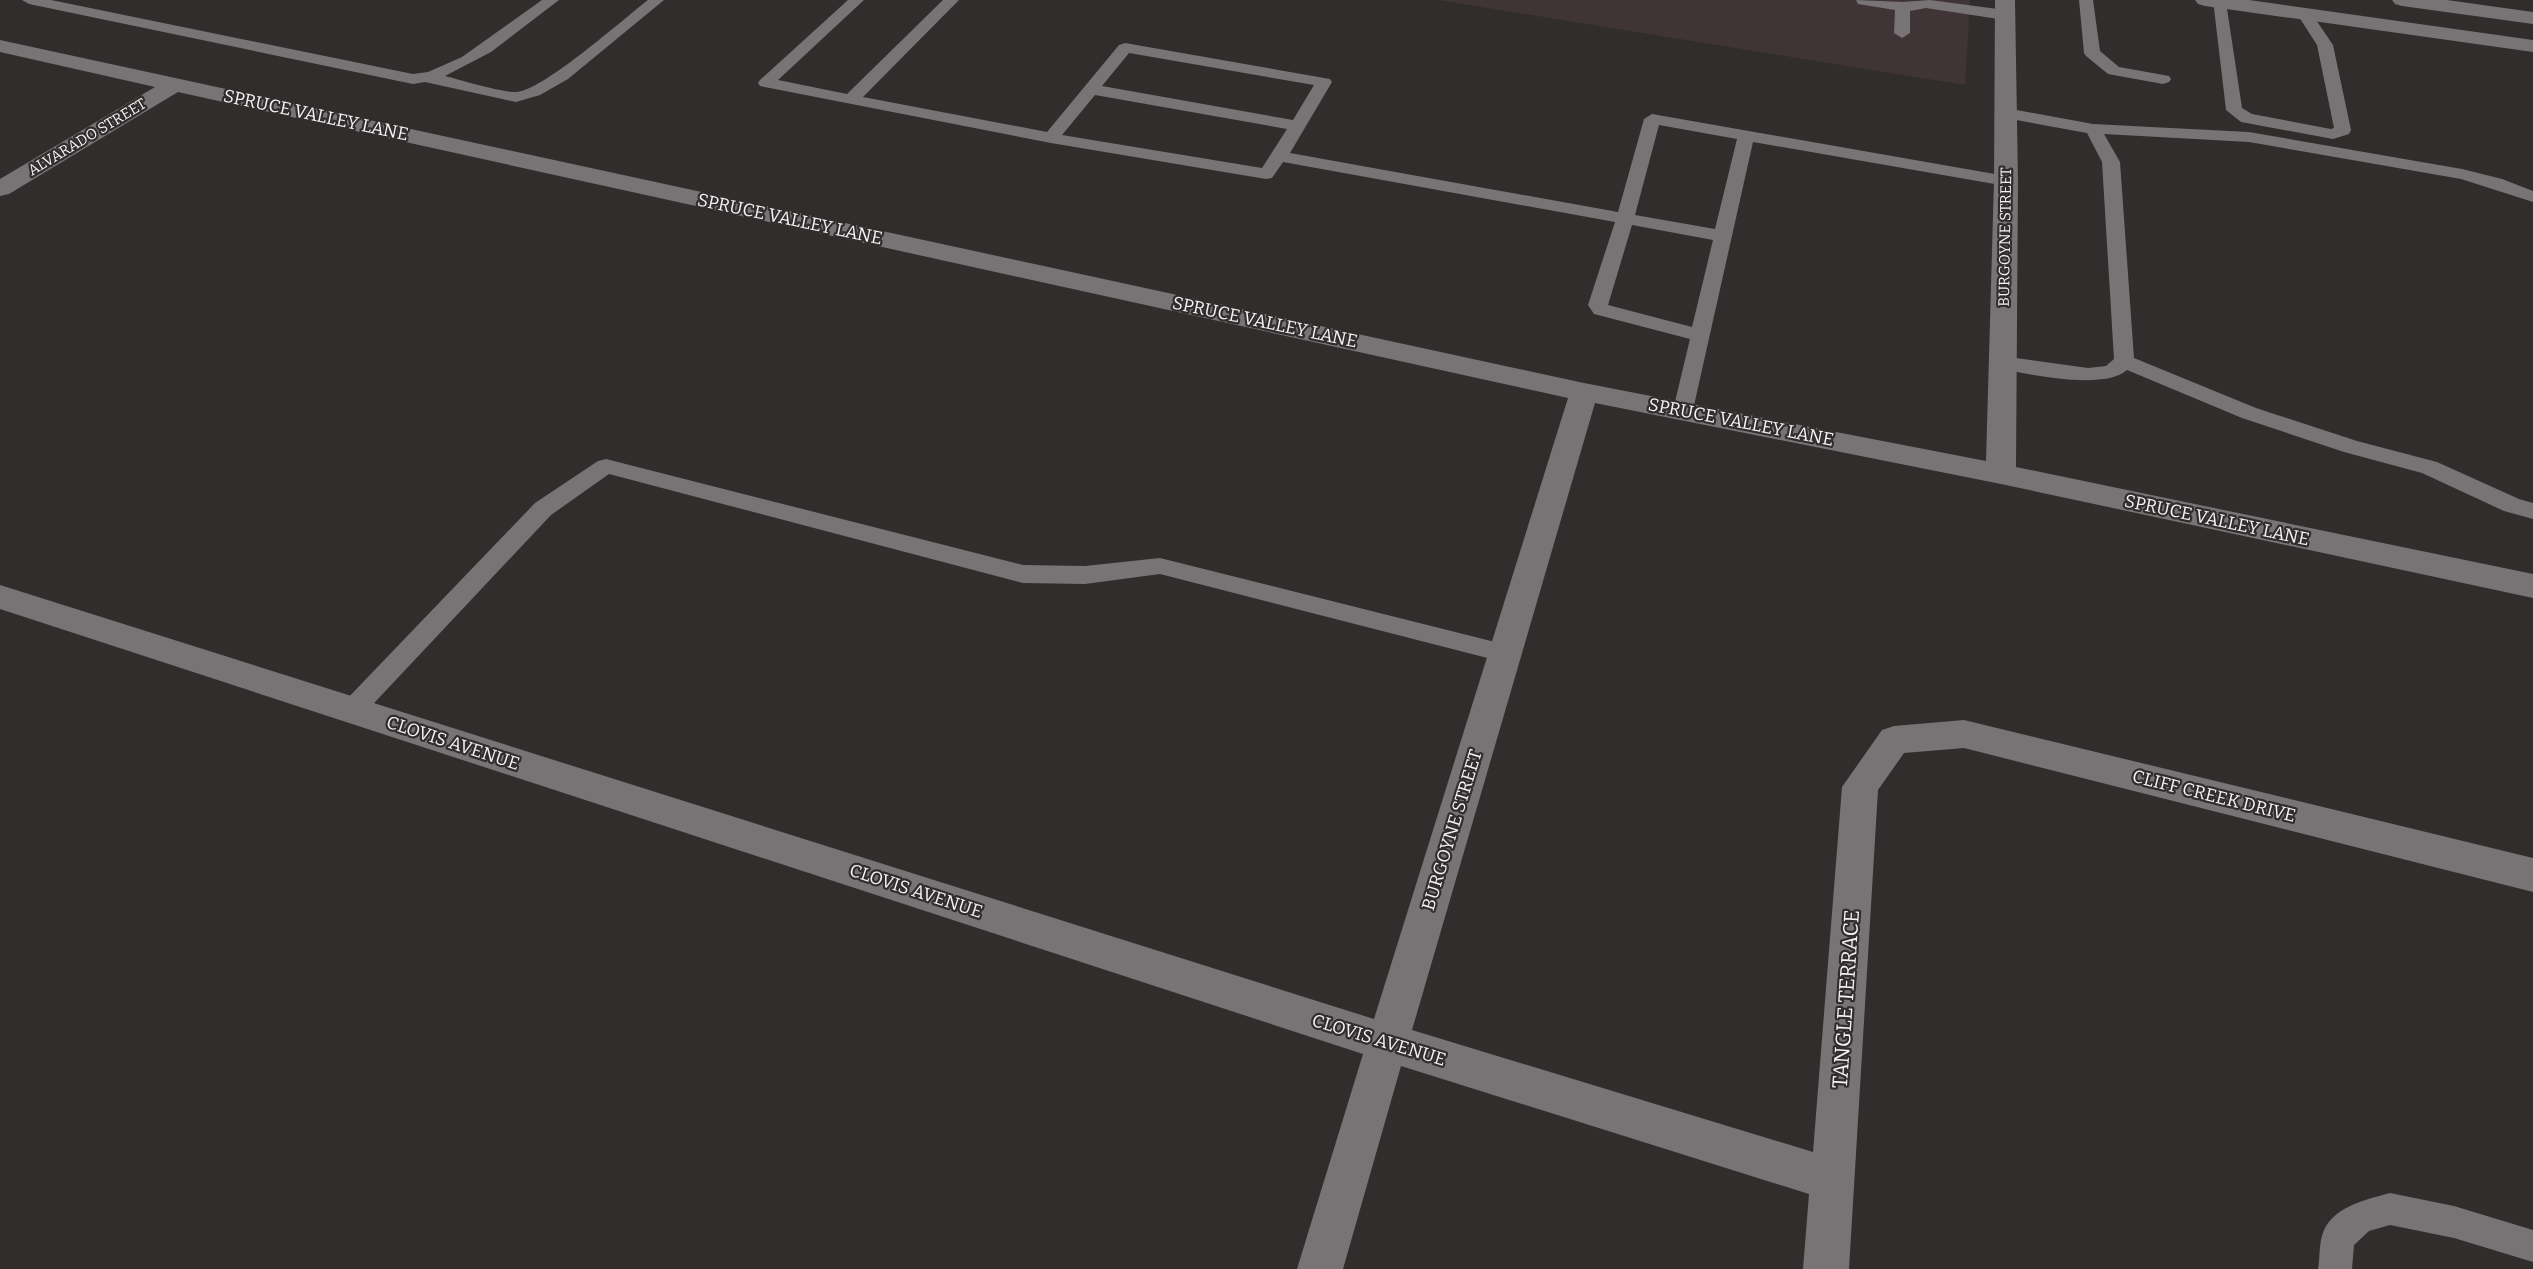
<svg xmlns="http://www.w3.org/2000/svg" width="2533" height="1269" viewBox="0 0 2533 1269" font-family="Bitter,serif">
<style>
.built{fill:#403536}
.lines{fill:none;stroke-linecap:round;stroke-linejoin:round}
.service{fill:#787374;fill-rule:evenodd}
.minor{fill:#787374;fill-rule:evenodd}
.secondary{fill:#787374;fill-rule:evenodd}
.labels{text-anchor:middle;stroke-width:4.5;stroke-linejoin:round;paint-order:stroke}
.far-street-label{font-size:15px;fill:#f5f2f3;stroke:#312d2d}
.street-label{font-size:18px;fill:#f5f2f3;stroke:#312d2d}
.near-street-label{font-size:21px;fill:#f5f2f3;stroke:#312d2d}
</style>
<rect width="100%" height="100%" fill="#312d2d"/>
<path class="built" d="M1438,0H1970L1965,85Z"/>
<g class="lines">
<path class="service" d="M22,0H51L413,74L428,72L462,57L542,0H559L491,52L445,76C461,80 503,93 517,92C545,89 622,20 648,0H664L568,79L540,95L516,102L425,82L413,84L29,4Z
M848,0H864L778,80L847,94L943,0H959L863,97L1047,132L1119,45L1125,43L1330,79L1332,82L1290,153L1618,212L1644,119L1652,114L2006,176L2012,177L2015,181L2012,185L2006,186L1753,142L1693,410L1690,415L1683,417L1676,415L1673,410L1690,339L1594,314L1588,305L1615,222L1283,162L1272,178L1266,179L1051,143L760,86L758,83L760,80ZM1129,53L1314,85L1293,120L1102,86ZM1095,95L1287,129L1262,168L1062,135ZM1659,125L1737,139L1715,229L1635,215ZM1632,225L1713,240L1692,327L1608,305Z
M1856,0L1903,2L1930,0L2005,10L2013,15L2005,20L1926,8L1910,11V33L1902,38L1894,33L1895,10L1858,4Z
M2079,0H2093L2100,51L2119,67L2169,76L2171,79L2169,82L2163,84L2108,74L2086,56L2084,53Z
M2213,0L2226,2L2242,108L2252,114L2331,129L2334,128L2317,45L2297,14L2300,11H2310L2333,45L2351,130L2349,134L2333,139L2241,122L2226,110Z
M2006,108L2093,124L2249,132L2462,169L2502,179L2533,191V202L2461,179L2249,142L2104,134L2120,162L2134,358L2256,408L2357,441L2437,462L2519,499L2533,503V519L2504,511L2422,473L2344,452L2242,418L2127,370C2104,391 2024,374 1995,367L1992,362L1995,357L2002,356L2088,368L2106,366L2114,359L2102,162L2087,133L2000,117L1998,113Z
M606,459L1023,565L1085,566L1160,558L1507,645L1516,647L1519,654L1516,661L1507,663L1160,574L1085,584L1023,583L609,474L551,515L361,717L352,720L343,717L339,710L343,703L535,503L598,461Z
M2390,1193L2454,1206L2533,1230V1262L2454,1238L2390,1225L2369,1231L2354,1245L2352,1269H2318C2320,1258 2319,1246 2322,1236C2330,1207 2365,1200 2390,1193Z"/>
<path class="minor" d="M1995,0H2015L2018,181L2016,467L2533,574V598L2001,484L1595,403L1412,1030L1813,1152L1842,787L1882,730L1894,726L1964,720L2533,858V892L1964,748L1904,753L1878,790L1849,1269H1803L1809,1194L1401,1066L1343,1269H1297L1363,1054L0,609V585L1374,1019L1568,398L178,92L9,194L0,196V179L155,87L0,52V40L1584,383L1986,461L1994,181Z"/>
<path class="secondary" d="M2195,0H2249L2533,40V52L2205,6L2198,4Z
M2392,0H2447L2533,12V24L2402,6L2395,4Z"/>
</g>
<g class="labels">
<g class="far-street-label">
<text transform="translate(87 137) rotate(-31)" y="5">ALVARADO STREET</text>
<text transform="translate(2005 237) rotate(-89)" y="5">BURGOYNE STREET</text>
</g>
<g class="street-label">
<text transform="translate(316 115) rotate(12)" y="6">SPRUCE VALLEY LANE</text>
<text transform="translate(790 219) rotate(12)" y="6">SPRUCE VALLEY LANE</text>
<text transform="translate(1265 322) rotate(12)" y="6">SPRUCE VALLEY LANE</text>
<text transform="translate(1741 422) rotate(11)" y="6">SPRUCE VALLEY LANE</text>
<text transform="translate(2217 520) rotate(12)" y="6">SPRUCE VALLEY LANE</text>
<text transform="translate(453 743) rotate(18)" y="6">CLOVIS AVENUE</text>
<text transform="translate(2214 796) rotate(14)" y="6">CLIFF CREEK DRIVE</text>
<text transform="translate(1452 830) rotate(-73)" y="6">BURGOYNE STREET</text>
<text transform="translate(916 891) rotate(18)" y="6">CLOVIS AVENUE</text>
<text transform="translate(1379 1040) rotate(17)" y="6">CLOVIS AVENUE</text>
</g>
<g class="near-street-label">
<text transform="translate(1846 999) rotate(-86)" y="7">TANGLE TERRACE</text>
</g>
</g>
</svg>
